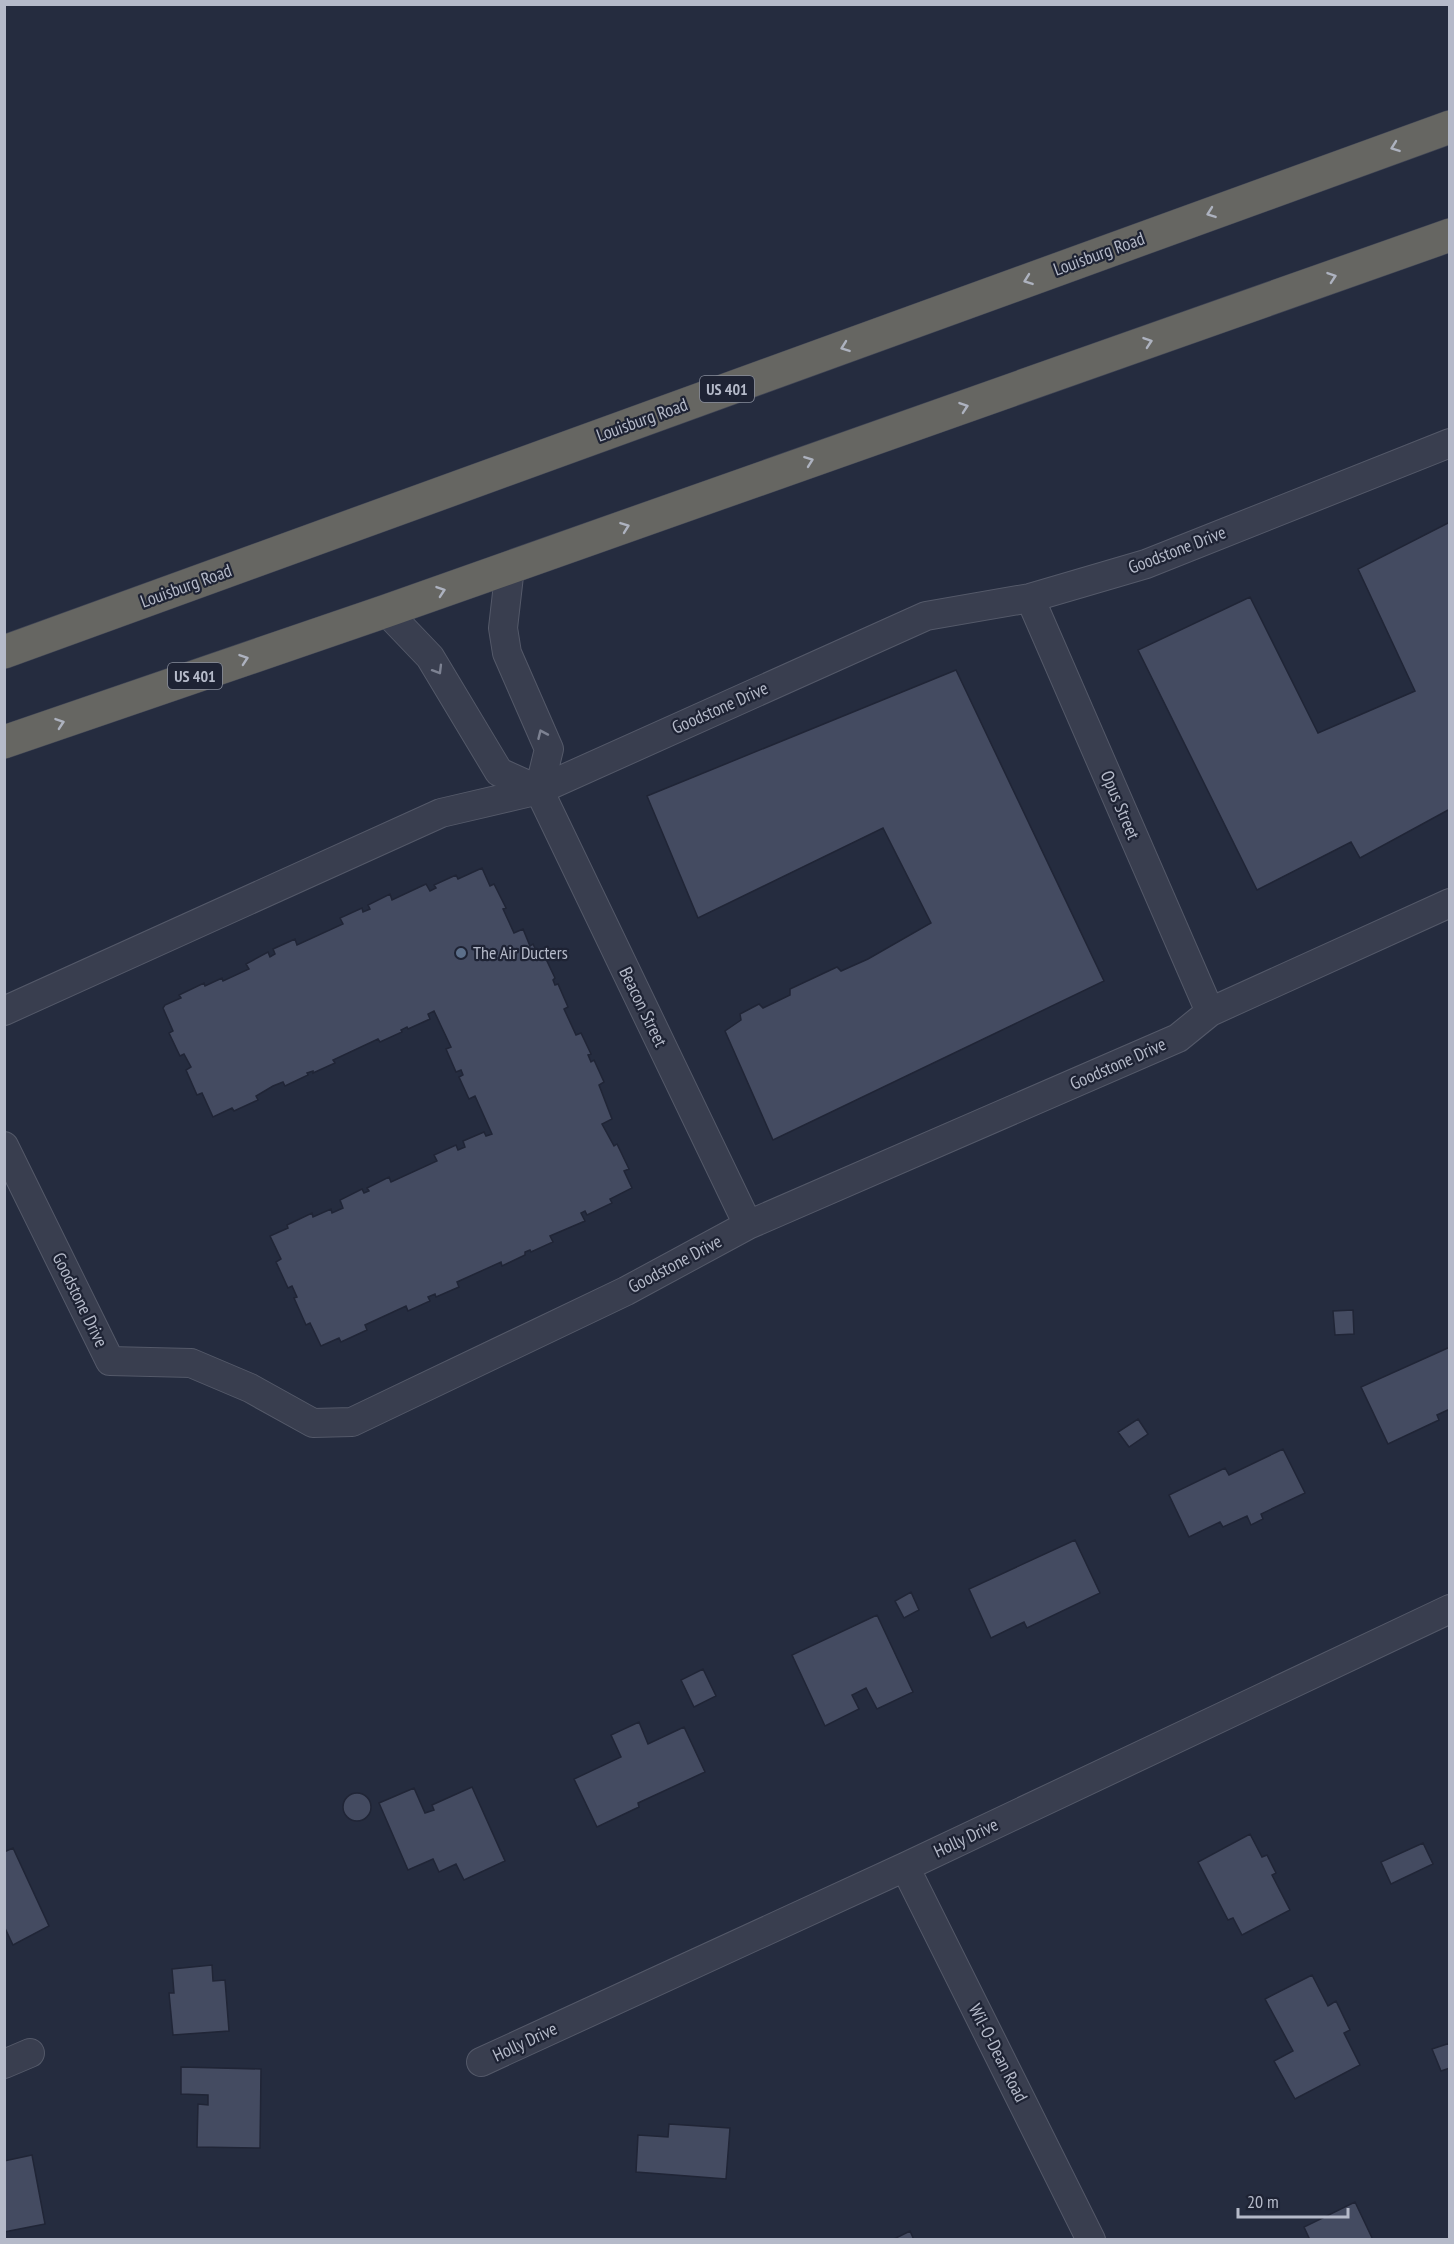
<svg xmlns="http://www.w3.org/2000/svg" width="1454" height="2244" viewBox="0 0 1454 2244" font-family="'PT Sans Narrow',sans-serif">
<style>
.building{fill:#444b61;stroke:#202536;stroke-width:1.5}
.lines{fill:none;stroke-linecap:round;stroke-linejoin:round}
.minor-casing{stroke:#545969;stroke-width:30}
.trunk-casing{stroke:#414656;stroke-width:34}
.minor{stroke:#393e4f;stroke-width:28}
.trunk{stroke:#666662;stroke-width:33}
.oneway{stroke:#adb2bf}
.oneway2{stroke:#7d8292}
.service-dot{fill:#5c6f8a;stroke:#1e2334;stroke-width:2}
.labels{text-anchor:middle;stroke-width:4.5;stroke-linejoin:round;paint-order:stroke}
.shield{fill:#1e2334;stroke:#888d9c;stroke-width:1.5}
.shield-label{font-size:16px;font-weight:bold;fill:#b5bac9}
.street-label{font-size:18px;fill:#b5bac9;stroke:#1e2334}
.poi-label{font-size:18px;fill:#b5bac9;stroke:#1e2334;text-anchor:start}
</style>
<rect width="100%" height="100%" fill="#252c3f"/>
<path class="building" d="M1450,522V809L1360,858L1351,842L1257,890L1138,650L1250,597L1318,733L1415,691L1358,569Z
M956,670L1104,981L773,1140L725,1031L741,1020L740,1014L759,1004L763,1008L790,995V989L837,967L841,971L868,959L931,923L883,828L698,918L647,796Z
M482,868L490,886L494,884L506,908L503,909L514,933L523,929L530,946L533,944L540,960L545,957L555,978L553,980L555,985L558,984L568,1007L564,1009L576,1035L581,1033L591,1054L588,1055L591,1062L594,1060L604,1082L599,1085L612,1119L602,1124L614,1146L617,1144L629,1169L624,1171L632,1188L610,1199L612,1203L587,1215L585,1211L581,1213L585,1221L550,1236L553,1242L531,1252L530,1250L525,1252V1255L502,1266L501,1262L457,1282L459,1287L436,1297L435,1294L428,1297L430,1301L408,1311L406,1306L365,1325L367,1330L341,1342L339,1338L321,1346L310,1323L306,1325L294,1298L297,1297L292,1286L288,1288L276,1262L281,1259L270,1236L288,1228L287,1225L312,1213L313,1217L331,1209L332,1213L343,1208L340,1200L362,1189L364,1193L369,1191L367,1188L389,1177L391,1182L437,1161L434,1155L456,1145L458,1150L465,1147L463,1141L484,1132L486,1136L492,1134L475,1096L469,1099L459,1077L463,1075L461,1070L456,1072L446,1049L451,1047L434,1011L428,1014L430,1019L408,1029L407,1027L401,1030L402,1032L380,1042L378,1039L333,1060L335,1063L313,1073V1071L307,1073L308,1075L285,1086L283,1082L273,1086L256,1096L258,1100L234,1111L232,1108L213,1117L202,1093L197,1095L186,1070L191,1067L184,1054L180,1056L169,1033L173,1031L163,1008L165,1005L181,998L179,995L204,983L205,986L222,978L223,981L249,969L246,964L268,952L270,957L275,954L273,949L295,939L297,945L343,924L340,918L362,908L363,912L370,909L368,905L390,894L392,900L426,884L430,891L436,888L434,885L456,875L458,879Z
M1353,1310L1354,1334L1335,1335L1333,1311Z
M1450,1347V1409L1437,1415L1439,1420L1388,1444L1361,1387Z
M1138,1419L1148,1434L1129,1447L1118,1432Z
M1283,1449L1305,1493L1261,1514L1263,1519L1251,1525L1247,1516L1223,1527L1220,1522L1189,1537L1169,1495L1225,1468L1229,1475Z
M1075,1540L1100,1593L1027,1628L1024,1622L991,1638L969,1589Z
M911,1592L919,1610L904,1618L895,1601Z
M877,1615L913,1692L877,1709L866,1688L852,1695L859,1709L825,1726L792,1655Z
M703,1669L716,1696L694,1707L681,1680Z
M639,1722L648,1744L684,1727L705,1772L638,1803L639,1807L597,1827L574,1779L621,1757L611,1735Z
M472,1787L505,1861L464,1880L456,1864L439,1872L433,1859L408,1870L379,1803L414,1788L425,1813L434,1810L432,1805Z
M343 1807a14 14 0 1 1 28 0a14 14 0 1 1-28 0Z
M1250,1834L1262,1857L1267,1855L1276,1873L1272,1875L1290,1910L1242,1935L1233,1918L1228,1920L1198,1862Z
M1423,1843L1433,1864L1391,1884L1381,1862Z
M13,1848L49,1926L13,1945L4,1926V1852Z
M212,1965L213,1981L225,1980L229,2031L173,2035L169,1993H174L172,1969Z
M1312,1975L1328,2006L1336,2001L1350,2030L1344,2033L1360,2065L1295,2099L1274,2061L1293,2051L1265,1999Z
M1450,2043V2068L1441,2071L1432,2049Z
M181,2067L261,2069L260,2148L197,2147L198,2104L208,2105V2095L181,2094Z
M669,2124L730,2128L726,2179L636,2172L638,2135L668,2137Z
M32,2155L45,2224L4,2232V2161Z
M1355,2202L1373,2240H1310L1304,2227Z
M910,2231L914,2240H892Z"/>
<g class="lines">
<g class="minor-casing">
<path id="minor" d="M510,567L503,628L507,653L549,749L539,790L748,1225
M1030,598L1210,1012
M386,611L430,657L499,772L539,790
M4,1011L441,813L539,790L926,616L1030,598L1146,564L1450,443
M4,1146L110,1361L191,1363L250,1388L313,1423L352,1422L626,1291L748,1225L1178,1038L1210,1012L1450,903
M905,1867L1091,2240
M481,2062L905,1867L1450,1609
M4,2064L30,2053"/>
</g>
<g class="trunk-casing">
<path id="trunk" d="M4,652L1450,127
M4,742L386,611L1450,235"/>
</g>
<use href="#minor" class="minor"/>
<use href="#trunk" class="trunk"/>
</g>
<defs><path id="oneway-chevron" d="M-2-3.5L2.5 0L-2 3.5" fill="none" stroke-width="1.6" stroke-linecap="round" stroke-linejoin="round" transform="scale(1.5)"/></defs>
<g class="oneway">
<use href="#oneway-chevron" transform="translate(1395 147) rotate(160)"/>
<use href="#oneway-chevron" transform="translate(1211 213) rotate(160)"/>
<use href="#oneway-chevron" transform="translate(1332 277) rotate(-19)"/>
<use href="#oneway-chevron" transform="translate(1028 280) rotate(160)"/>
<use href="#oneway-chevron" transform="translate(1148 342) rotate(-19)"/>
<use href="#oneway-chevron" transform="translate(845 347) rotate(160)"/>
<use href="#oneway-chevron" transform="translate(964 407) rotate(-19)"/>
<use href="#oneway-chevron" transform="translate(809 461) rotate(-20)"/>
<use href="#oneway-chevron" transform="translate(625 527) rotate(-20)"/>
<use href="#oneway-chevron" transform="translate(441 591) rotate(-19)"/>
<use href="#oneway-chevron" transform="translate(244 659) rotate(-19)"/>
<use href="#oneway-chevron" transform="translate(60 723) rotate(-19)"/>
</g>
<g class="oneway2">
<use href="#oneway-chevron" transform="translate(438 670) rotate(59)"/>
<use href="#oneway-chevron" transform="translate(542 734) rotate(-114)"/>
</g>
<circle class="service-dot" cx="461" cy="953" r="6"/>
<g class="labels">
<g class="shield">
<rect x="700" y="376" width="54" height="26" rx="4.5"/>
<rect x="168" y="663" width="54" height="26" rx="4.5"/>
</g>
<g class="shield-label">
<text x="727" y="395">US 401</text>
<text x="195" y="682">US 401</text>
</g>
<g class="street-label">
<text transform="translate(1099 254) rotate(-20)" y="6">Louisburg Road</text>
<text transform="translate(642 420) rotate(-20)" y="6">Louisburg Road</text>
<text transform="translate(1177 550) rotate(-21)" y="6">Goodstone Drive</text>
<text transform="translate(186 586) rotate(-20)" y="6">Louisburg Road</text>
<text transform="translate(720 708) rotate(-24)" y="6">Goodstone Drive</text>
<text transform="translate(1120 805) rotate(67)" y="6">Opus Street</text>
<text transform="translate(643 1007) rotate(64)" y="6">Beacon Street</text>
<text transform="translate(1118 1064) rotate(-24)" y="6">Goodstone Drive</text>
<text transform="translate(675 1264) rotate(-28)" y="6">Goodstone Drive</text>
<text transform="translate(80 1300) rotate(64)" y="6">Goodstone Drive</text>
<text transform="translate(966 1838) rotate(-25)" y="6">Holly Drive</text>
<text transform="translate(525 2042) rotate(-25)" y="6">Holly Drive</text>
<text transform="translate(998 2053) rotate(63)" y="6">Wil-O-Dean Road</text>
</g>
<g class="poi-label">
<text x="473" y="959">The Air Ducters</text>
</g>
</g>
<rect width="1454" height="2244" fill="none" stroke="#b5bac9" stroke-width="12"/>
<path d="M1238 2208v9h110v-9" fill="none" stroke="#b5bac9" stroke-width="3"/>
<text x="1247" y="2208" font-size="18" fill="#b5bac9" stroke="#1e2334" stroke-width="4.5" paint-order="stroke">20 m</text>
</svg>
